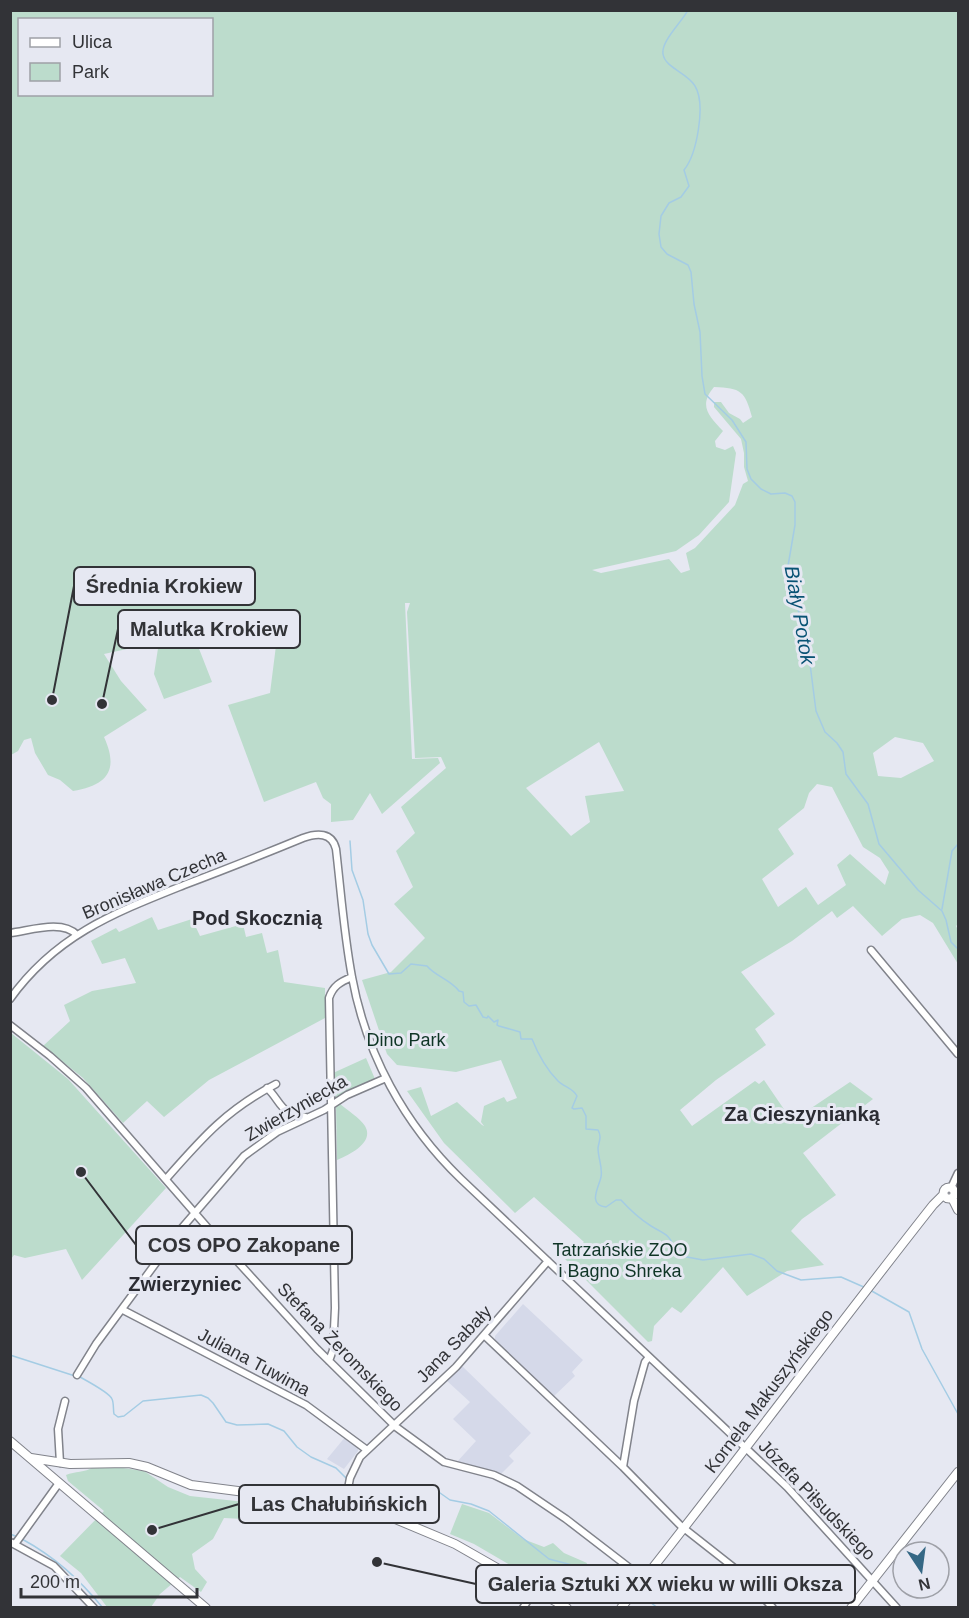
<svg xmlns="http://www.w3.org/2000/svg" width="969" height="1618" viewBox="0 0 969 1618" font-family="Helvetica,sans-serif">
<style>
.built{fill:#d5d9e9}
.green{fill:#bcdccc;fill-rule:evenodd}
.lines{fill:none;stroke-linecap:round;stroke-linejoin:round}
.stream{stroke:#a4cce4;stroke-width:1.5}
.minor-casing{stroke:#81838b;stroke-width:9}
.tertiary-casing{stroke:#81838b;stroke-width:10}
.minor{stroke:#fff;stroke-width:6}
.tertiary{stroke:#fff;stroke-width:8}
.labels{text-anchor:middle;stroke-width:6;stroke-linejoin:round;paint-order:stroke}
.street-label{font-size:18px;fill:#323337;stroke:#e6e8f2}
.park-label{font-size:18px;fill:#0f3526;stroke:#e6e8f2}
.water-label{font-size:20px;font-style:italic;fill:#095374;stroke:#e6e8f2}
.neighbourhood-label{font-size:20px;font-weight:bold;fill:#2b2c33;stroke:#e6e8f2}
.leader{fill:none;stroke:#323337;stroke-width:2}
.callout-dot{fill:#323337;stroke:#e6e8f2;stroke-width:2}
.callout{fill:#e6e8f2;stroke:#323337;stroke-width:2}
.callout-label{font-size:20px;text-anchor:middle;font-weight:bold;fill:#323337}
</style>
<rect width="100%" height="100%" fill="#e6e8f2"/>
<path class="built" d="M523,1304L583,1360L572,1372L575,1376L552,1398L495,1340V1336Z
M462,1366L531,1433L509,1456L514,1461L501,1474L456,1463L476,1441L453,1419L470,1402L447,1381Z
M346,1436L358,1446V1451L344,1469L327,1459Z"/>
<path class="green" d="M10,11H958V924L956,926L958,930V964L933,923L920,915L902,919L882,936L853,906L837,918L832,911L792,941L741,972L775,1014L755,1029L766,1045L716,1080L680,1110L692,1126L755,1081L759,1084L764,1080L792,1121L850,1082L873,1099L803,1153L836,1195L802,1219L791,1231L824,1265L787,1271L747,1296L723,1267L681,1313L672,1307L654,1326L652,1341L648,1342L565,1259L584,1242L534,1197L515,1213L444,1143L407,1091L421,1087L431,1116L457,1102L482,1125L484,1126L481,1122L484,1106L504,1097L507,1102L517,1098L501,1060L456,1072L397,1065L387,1054L362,980L391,972L425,938L394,904L413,887L396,851L415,833L401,807L446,768L441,757L415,758L407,612L410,603H405L412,759L438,758L440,763L382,814L370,793L353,820L331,822V804L323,798L316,782L264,802L228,705L270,693L280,614L232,629L208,634L196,641L212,682L164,699L154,674L159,642L104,654L121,681L147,710L104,737C119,770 108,785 73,791L60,780L48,775L35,753L31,738L24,740L18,751L11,755ZM20,20H212V94H20ZM714,387C741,388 745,391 752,417L743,423L740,419L729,413L721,402H714V407L741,439L744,453V467L748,481L743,484L735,505L695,548L686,553L690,570L681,573L669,559L601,573L592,570L676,551L699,535L729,502L736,453L733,446L725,450L716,447L715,441L723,431C709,416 698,406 714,387ZM895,737L923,743L934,761L901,778L878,776L873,753ZM599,742L624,791L585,796L590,822L571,836L526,788ZM817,784L832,787L863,847L880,858L889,872L885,885L850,854L837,865L846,885L818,905L806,887L778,907L762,879L794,854L778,829L804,808L809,793Z
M152,917L158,930L192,919L200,936L243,924L246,937L262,933L267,953L278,950L284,982L325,988V1018L209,1080L164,1117L147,1101L123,1123L83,1078L43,1046L70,1021L64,1005L92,991L136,983L125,958L102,964L91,941L116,928L119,932Z
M11,1033L68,1079L166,1188L82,1280L66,1249L25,1258L14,1255L11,1259Z
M366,1058L375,1079L336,1100L334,1098L333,1073Z
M339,1103C347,1110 360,1118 365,1126C375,1143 348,1155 337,1160L336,1106Z
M93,1467H116L144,1471L168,1487L190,1496L245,1502L243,1519L224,1518L213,1539L192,1554L195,1569L207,1582L201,1592L180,1577L160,1594L151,1607H107L81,1573L60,1556L104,1511L68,1481L66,1475C75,1471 85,1473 93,1467Z
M462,1504L489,1513L523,1539L544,1547L553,1543L564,1553L587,1563L583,1575L555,1569L546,1586L474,1544L450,1534Z"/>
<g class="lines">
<path class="stream" d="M688,10C682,22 661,41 663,54C665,68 688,73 695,86C706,104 697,154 684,170L689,186L681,197L669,203L661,216L659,234L661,247L667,254L688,265L691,272L694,304L700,332L702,376L705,394L732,420L746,442L747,469L751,479L761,489L771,494L785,493L792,496L795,502V525L788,566L809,656L816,711L825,732L837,743L843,752L846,774L868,804L879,844L918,890L942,911L946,920L951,942L958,949
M350,841L352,870L363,900L368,934L372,945L389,974L401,973L411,964L427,966C435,976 451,980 459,991L463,992L464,1002L469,1006L476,1005L483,1017L487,1018L488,1016L494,1022L498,1020L497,1025L499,1026L520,1032L521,1039H532C538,1054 547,1070 558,1081C564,1087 573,1088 577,1096L572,1108L574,1109L582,1108L586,1116V1129L598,1130C602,1137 599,1141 598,1148C598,1158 603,1168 601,1177C599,1187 587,1205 606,1207L616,1200H621C630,1210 640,1219 651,1226C662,1233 671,1234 674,1249L687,1257L703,1260L751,1254L764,1259L777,1271L801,1280L841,1277L866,1288
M942,909L952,851L958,844
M870,1290L909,1312L922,1349L958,1414
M10,1355L75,1376
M80,1377C87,1381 110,1393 112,1399C114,1403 113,1410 114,1414L118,1417L124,1416L143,1401L201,1395L208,1398L213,1403L226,1422L237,1425L268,1424L284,1431L297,1447L311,1457L336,1468L347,1479
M352,1485L365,1495L384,1492L400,1493L408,1486L433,1488L450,1500L471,1504L489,1511L549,1559L614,1576L632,1589
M10,1534L18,1537
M22,1539C55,1557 79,1579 103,1608
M636,1592L658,1608"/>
<g class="minor-casing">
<path id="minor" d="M10,933C29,931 62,919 77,935
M871,950L958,1054
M10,999C56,935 114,913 184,885C224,870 264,854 303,838C317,833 332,832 336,849C341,892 344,935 352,977C366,1054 404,1124 461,1179L787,1487L897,1608
M10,1025L50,1056L86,1088L227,1250L317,1349L396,1427L444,1462L494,1475L517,1486L566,1519L644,1579
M267,1088C276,1096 279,1106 287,1111C292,1115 300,1115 306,1117
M166,1179C202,1138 226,1110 276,1084
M951,1188L958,1173
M123,1310L306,1405L367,1450
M485,1336L623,1467L681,1526L737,1570L773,1608
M329,1361L333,1350L335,1308L329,998C333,986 340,982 352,977
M77,1375L96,1344L181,1229L244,1156L277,1132L324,1110L347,1095L386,1078
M60,1463L58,1429L65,1401
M623,1467L634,1401L645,1362L649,1357
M345,1505L350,1478L360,1457L456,1367L548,1261
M10,1542L54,1566L94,1608
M15,1544L59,1483
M523,1608L535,1589"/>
</g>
<g class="tertiary-casing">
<path id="tertiary" d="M943.5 1193a5.5 5.5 0 1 1 11 0a5.5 5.5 0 1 1-11 0Z
M952,1198L958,1210
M10,1441L206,1608
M31,1458L70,1464L129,1463L147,1467L191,1485L369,1508L455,1544L567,1608
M621,1608C727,1475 828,1338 933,1205L943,1195
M851,1608L958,1472"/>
</g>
<use href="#minor" class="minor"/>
<use href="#tertiary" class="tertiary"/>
</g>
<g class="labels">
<g class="street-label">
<text transform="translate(154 884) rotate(-23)" y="6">Bronisława Czecha</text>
<text transform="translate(296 1108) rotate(-30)" y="6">Zwierzyniecka</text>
<text transform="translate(454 1344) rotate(-46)" y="6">Jana Sabały</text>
<text transform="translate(340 1347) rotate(46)" y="6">Stefana Żeromskiego</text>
<text transform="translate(254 1362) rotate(28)" y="6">Juliana Tuwima</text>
<text transform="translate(769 1391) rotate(-53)" y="6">Kornela Makuszyńskiego</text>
<text transform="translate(817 1500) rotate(46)" y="6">Józefa Piłsudskiego</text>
</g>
<g class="park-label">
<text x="406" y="1046">Dino Park</text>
<text x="620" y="1256">Tatrzańskie ZOO<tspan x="620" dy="21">i Bagno Shreka</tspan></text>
</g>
<g class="water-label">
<text transform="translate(800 615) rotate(80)" y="7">Biały Potok</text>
</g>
<g class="neighbourhood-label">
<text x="257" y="925">Pod Skocznią</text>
<text x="802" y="1121">Za Cieszynianką</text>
<text x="185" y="1291">Zwierzyniec</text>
</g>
</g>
<path class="leader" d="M52 700L74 586M102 704L118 629M81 1172L136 1245M152 1530L239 1504M377 1562L476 1584"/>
<g class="callout-dot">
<circle cx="52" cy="700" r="6"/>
<circle cx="102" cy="704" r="6"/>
<circle cx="81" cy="1172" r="6"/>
<circle cx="152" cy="1530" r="6"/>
<circle cx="377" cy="1562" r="6"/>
</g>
<g class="callout">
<rect x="74" y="567" width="181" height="38" rx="6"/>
<rect x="118" y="610" width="182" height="38" rx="6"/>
<rect x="136" y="1226" width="216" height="38" rx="6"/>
<rect x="239" y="1485" width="200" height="38" rx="6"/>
<rect x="476" y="1565" width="379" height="38" rx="6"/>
</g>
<g class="callout-label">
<text x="164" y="593">Średnia Krokiew</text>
<text x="209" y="636">Malutka Krokiew</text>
<text x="244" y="1252">COS OPO Zakopane</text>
<text x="339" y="1511">Las Chałubińskich</text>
<text x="665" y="1591">Galeria Sztuki XX wieku w willi Oksza</text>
</g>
<rect width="969" height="1618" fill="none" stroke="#323337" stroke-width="24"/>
<rect x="18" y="18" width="195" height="78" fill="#e6e8f2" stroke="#9ea0a7" stroke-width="1.5"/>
<rect x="30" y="38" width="30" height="9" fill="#ffffff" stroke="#9ea0a7" stroke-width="1.5"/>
<text x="72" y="48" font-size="18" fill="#323337">Ulica</text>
<rect x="30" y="63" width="30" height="18" fill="#bcdccc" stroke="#9ea0a7" stroke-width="1.5"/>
<text x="72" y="78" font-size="18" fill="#323337">Park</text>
<g transform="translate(921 1570) rotate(167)"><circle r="28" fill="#e6e8f2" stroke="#9ea0a7" stroke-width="1.5"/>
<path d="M0-4.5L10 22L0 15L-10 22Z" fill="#356885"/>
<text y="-9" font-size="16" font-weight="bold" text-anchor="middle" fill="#323337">N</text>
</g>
<path d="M21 1588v9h176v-9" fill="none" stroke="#323337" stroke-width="3"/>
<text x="30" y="1588" font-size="18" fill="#323337" stroke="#e6e8f2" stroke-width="4.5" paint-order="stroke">200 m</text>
</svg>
